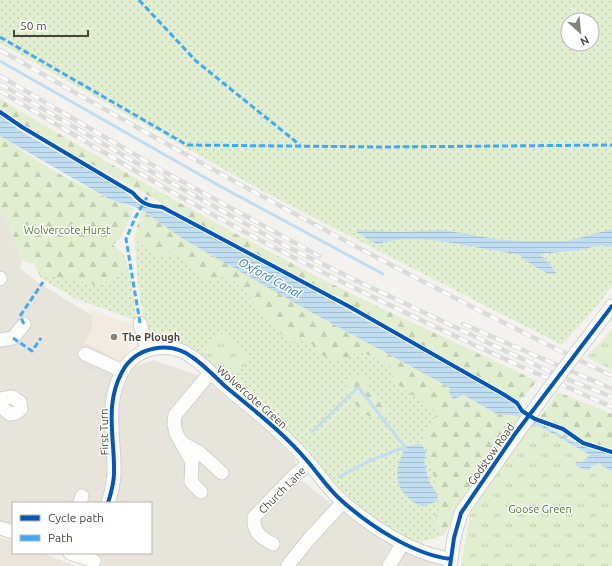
<svg xmlns="http://www.w3.org/2000/svg" width="612" height="566" viewBox="0 0 612 566" font-family="Ubuntu,sans-serif">
<style>
.residential{fill:#e7e4dc}
.commercial{fill:#f3ebdf}
.education{fill:#eae5da}
.grass{fill:url(#grass-dots);fill-rule:evenodd}
.forest{fill:url(#forest-firs)}
.park{fill:url(#park-tufts)}
.parking{fill:#e6e3df}
.water{fill:url(#water-rules)}
.lines{fill:none;stroke-linecap:round;stroke-linejoin:round}
.stream{stroke:#c0ddf1;stroke-width:3}
.minor-casing{stroke:#d2d0cb;stroke-width:15}
.minor{stroke:#fdfdfc;stroke-width:13}
.rail-casing{stroke:#dbdbda;stroke-width:4.5}
.rail{stroke:#fff;stroke-width:3;stroke-dasharray:9;stroke-linecap:butt}
.minor-bridge-casing{stroke:#d2d0cb;stroke-width:15;stroke-linecap:butt}
.minor-bridge{stroke:#fdfdfc;stroke-width:13}
.quiet{stroke:#3fa9f5;stroke-width:3;stroke-dasharray:6 3;stroke-linecap:butt}
.cycleway-casing{stroke:#fff;stroke-width:6}
.cycleway{stroke:#0057b8;stroke-width:4}
.poi-dot{fill:#868178;stroke:#fff;stroke-width:1.5}
.labels{text-anchor:middle;stroke-width:3;stroke-linejoin:round;paint-order:stroke}
.park-label{font-size:11px;fill:#4a7f2a;stroke:#fff}
.poi-label{font-size:11px;font-weight:bold;fill:#4b4439;stroke:#fff;text-anchor:start}
.street-label{font-size:11px;fill:#4b4439;stroke:#fff}
.water-label{font-size:12px;font-style:italic;fill:#2e7ab2;stroke:#fff}
</style>
<defs>
<pattern id="grass-dots" width="8" height="8" patternUnits="userSpaceOnUse"><rect width="8" height="8" fill="#e1eecf"/><path d="M2 2h.1M6 6h.1" fill="none" stroke="#c3cdb2" stroke-width="1.8" stroke-linecap="round"/></pattern>
<pattern id="forest-firs" width="22" height="20" patternUnits="userSpaceOnUse"><rect width="22" height="20" fill="#e1eecf"/><path d="M5 1l3.5 6h-7zM16 11l3.5 6h-7z" fill="#c3cdb2"/></pattern>
<pattern id="park-tufts" width="24" height="20" patternUnits="userSpaceOnUse"><rect width="24" height="20" fill="#e1eecf"/><path d="M3 7l-1-3M5 7V3M7 7l1-3M15 17l-1-3M17 17v-4M19 17l1-3" fill="none" stroke="#c3cdb2"/></pattern>
<pattern id="water-rules" width="6" height="5" patternUnits="userSpaceOnUse"><rect width="6" height="5" fill="#c0ddf1"/><path d="M0 2.5h6" fill="none" stroke="#a6bfcf"/></pattern>
</defs>
<rect width="100%" height="100%" fill="#f4f2ee"/>
<path class="residential" d="M0,210L7,221L22,260L20,268L40,284L90,314L93,318L92,329L77,361L101,380L153,360L200,376L270,433L295,459L298,480L304,482L334,506L366,529L441,566H94L82,553H151V503H13V526L0,521Z"/>
<path class="commercial" d="M93,310L133,325L135,328L132,340L121,362L101,380L76,361L92,329L93,318L90,314Z"/>
<path class="education" d="M0,537L13,542V553H42L75,566H0Z"/>
<path class="grass" d="M0,0H612V286L600,302L562,345L264,192L0,43ZM568,20H592V44H568Z
M143,211L230,265L320,317L509,416H517L521,421L459,508L444,535L425,541L412,543L361,511L168,344C163,340 154,337 150,332C140,320 135,258 135,241C135,231 139,220 143,211Z
M124,254L132,283L136,316L135,320L74,298L41,278L49,275L126,271Z"/>
<path class="forest" d="M0,99C111,165 223,229 338,287C404,320 471,349 537,381L519,402L25,127L0,109Z
M0,136L52,170L109,199L134,208L122,236L113,245L124,254L126,271L100,286L49,275L41,278L34,264L22,260L7,221L0,210Z
M143,211L183,239L320,317L449,387L450,395L459,398L464,395L509,416H517L521,421L459,508L444,535L434,527V519L441,505L424,436L432,425L437,412L393,381L390,365L360,351L341,361H335L318,353L312,344L302,341L288,342L237,283L221,277L213,281L204,282L195,268L170,252L163,257L156,255L134,240L138,224Z
M362,376L380,401L387,407L386,416C361,421 355,405 346,385L349,379Z
M558,392L612,414V455L579,445L537,422Z"/>
<path class="park" d="M612,328V370L586,357L604,339Z
M217,333L229,335L252,357L233,379L217,367L204,353Z
M529,424L541,427L590,455L582,462L591,467L599,463L612,472V566H461L470,515L517,439Z"/>
<path class="parking" d="M86,343L121,362L116,374L101,380L76,361Z"/>
<path class="water" d="M0,116L22,132L122,189L139,204L181,218L237,248L493,391L515,405L520,413L543,425L579,445L612,455V472L599,463L591,467V469L586,470L575,465L576,462H582L590,455L541,427L529,424L517,416L497,414L464,395L454,399L450,395L449,387L320,317L183,239L141,209L109,199L0,136Z
M612,229V247L600,245L581,250L539,254L548,262L557,274C546,277 527,261 518,254C471,249 424,231 377,244L356,232L360,230L399,232L443,230L496,239L520,241H568Z
M417,444L422,445L426,452L424,461L429,481L438,496L437,501L423,507C394,493 392,476 405,447Z"/>
<g class="lines">
<path class="stream" d="M0,61L218,185L383,274
M312,432L358,387L405,447L369,461L339,477"/>
<g class="minor-casing">
<path id="minor" d="M0,278V279
M140,323L147,350
M0,340L13,338L24,324
M576,353L612,306
M85,354L123,371
M0,399L12,397L20,402L21,409L16,413L10,414L0,406
M184,444L200,453L222,473
M201,492L191,482L192,462L176,433L174,424L175,415L210,373
M80,503L82,496
M108,503C111,493 114,484 114,473C115,439 104,405 122,372C135,347 169,340 192,357C204,365 215,377 226,387C255,411 285,434 309,463C320,476 329,490 342,501C370,526 414,555 451,559
M0,528L13,532
M273,544C260,537 253,532 254,517L293,477L309,463
M70,553L94,561
M288,565L310,538L343,502
M389,566L403,543
M450,566L454,538L461,513L547,391"/>
</g>
<use href="#minor" class="minor"/>
<g class="rail-casing">
<path id="rail" d="M0,50C201,165 404,276 612,376
M0,76L163,171L319,256
M0,84L159,176L284,245L353,279L559,376L612,397
M0,91C93,146 187,203 283,252C391,308 501,358 612,407
M463,324L612,389"/>
</g>
<use href="#rail" class="rail"/>
<g class="minor-bridge-casing">
<path id="minor-bridge" d="M547,391L576,353"/>
</g>
<use href="#minor-bridge" class="minor-bridge"/>
<path class="quiet" d="M139,0L196,61L300,145
M0,37L187,145L385,147L612,145
M140,323L126,239L135,218L147,197
M24,324L20,316L43,282
M13,338L32,351L41,338"/>
<g class="cycleway-casing">
<path id="cycleway" d="M0,112L22,127L133,193C142,204 148,206 162,207L350,307L503,394L517,403L522,411L535,419L563,429L583,443L612,452
M108,503C111,493 114,484 114,473C115,439 104,405 122,372C135,347 169,340 192,357C204,365 215,377 226,387C255,411 285,434 309,463C320,476 329,490 342,501C370,526 414,555 451,559
M450,566L454,538L461,513L515,434L612,306"/>
</g>
<use href="#cycleway" class="cycleway"/>
</g>
<circle class="poi-dot" cx="114" cy="337" r="4"/>
<g class="labels">
<g class="park-label">
<text x="67" y="234">Wolvercote Hurst</text>
<text x="540" y="513">Goose Green</text>
</g>
<g class="poi-label">
<text x="122" y="341">The Plough</text>
</g>
<g class="street-label">
<text transform="translate(252 397) rotate(41)" y="4">Wolvercote Green</text>
<text transform="translate(104 432) rotate(-91)" y="4">First Turn</text>
<text transform="translate(491 454) rotate(-55)" y="4">Godstow Road</text>
<text transform="translate(282 490) rotate(-45)" y="4">Church Lane</text>
</g>
<g class="water-label">
<text transform="translate(270 278) rotate(29)" y="4">Oxford Canal</text>
</g>
</g>
<rect x="12" y="502" width="140" height="52" fill="#ffffff" stroke="#b7b4b0"/>
<rect x="20" y="515" width="20" height="6" fill="#0057b8" stroke="#b7b4b0"/>
<text x="48" y="522" font-size="12" fill="#4b4439">Cycle path</text>
<rect x="20" y="535" width="20" height="6" fill="#3fa9f5" stroke="#b7b4b0"/>
<text x="48" y="542" font-size="12" fill="#4b4439">Path</text>
<g transform="translate(580 32) rotate(153)"><circle r="19" fill="#ffffff" stroke="#b7b4b0"/>
<path d="M0-3L7 15L0 10L-7 15Z" fill="#868178"/>
<text y="-6" font-size="11" font-weight="bold" text-anchor="middle" fill="#4b4439">N</text>
</g>
<path d="M14 30v6h74v-6" fill="none" stroke="#4b4439" stroke-width="2"/>
<text x="20" y="30" font-size="12" fill="#4b4439" stroke="#ffffff" stroke-width="3" paint-order="stroke">50 m</text>
</svg>
